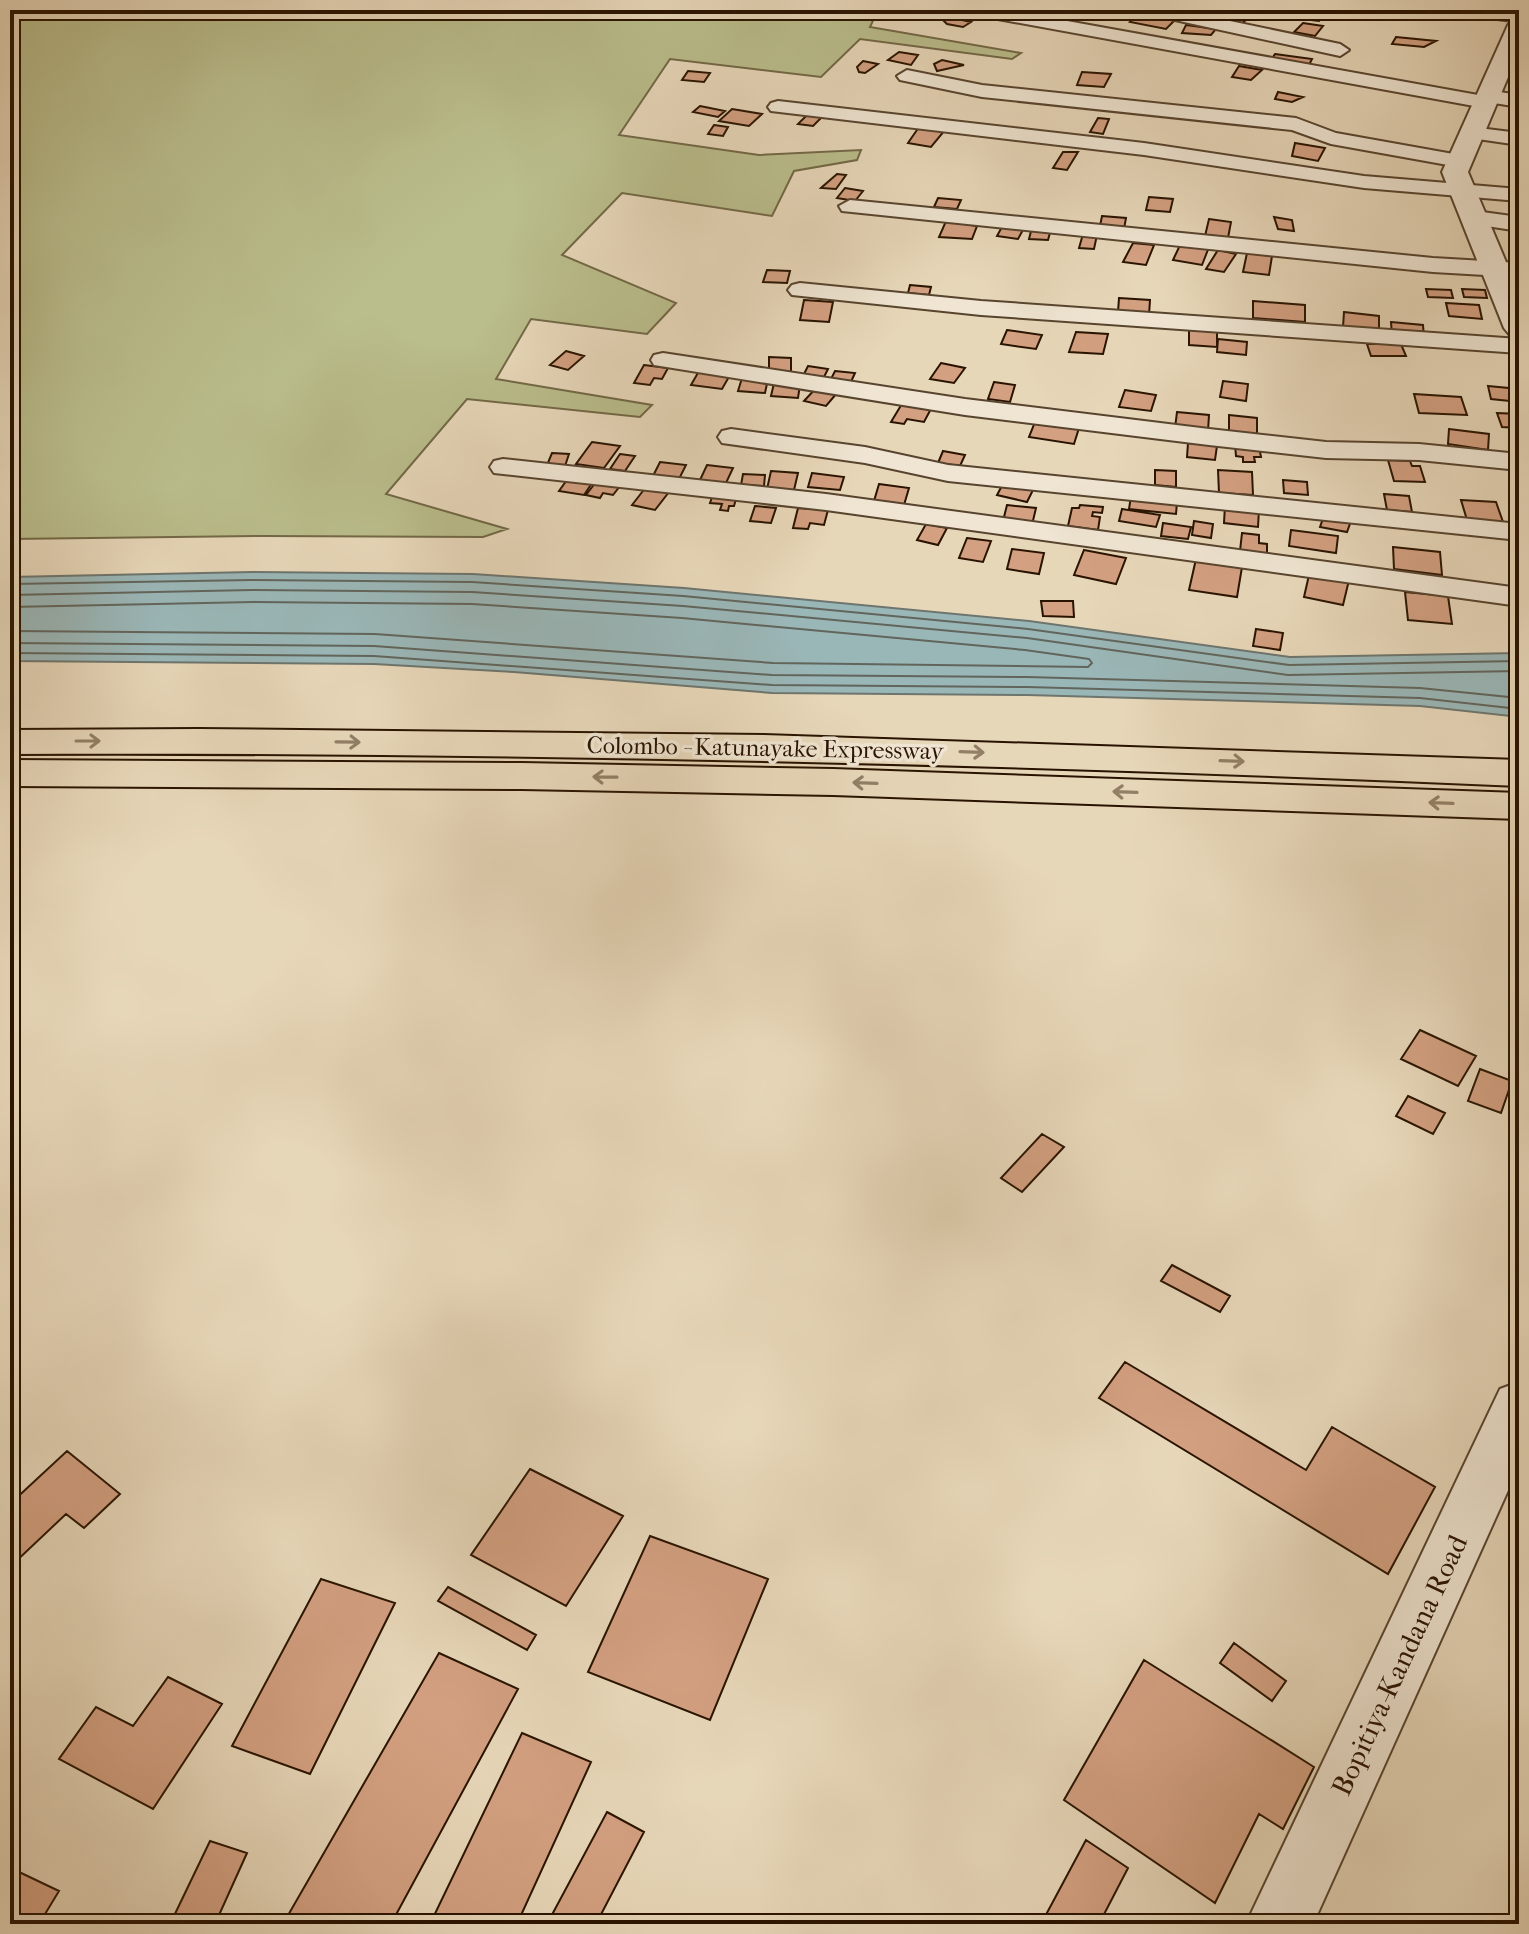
<svg xmlns="http://www.w3.org/2000/svg" width="1529" height="1934" viewBox="0 0 1529 1934" font-family="'IM FELL French Canon',serif">
<style>
.green{fill:#babd8c;stroke:#726846;stroke-width:2}
.water{fill:#9ab7b8;stroke:#6d756e;stroke-width:2}
.lines{fill:none;stroke-linecap:round;stroke-linejoin:round}
.shore{stroke:#62655c;stroke-width:2}
.building{fill:#d3a081;stroke:#291300;stroke-width:2}
.minor-casing{stroke:#58442e;stroke-width:4}
.tertiary-casing{stroke:#58442e;stroke-width:4}
.motorway-casing{stroke:#291300;stroke-width:4}
.minor{fill:#efe5d2;fill-rule:evenodd}
.tertiary{fill:#efe5d2;fill-rule:evenodd}
.motorway{fill:#e7d7b9;fill-rule:evenodd}
.oneway{stroke:#927f66}
.labels{text-anchor:middle;stroke-width:7;stroke-linejoin:round;paint-order:stroke}
.street-label{font-size:24px;fill:#291300;stroke:#efe5d2}
.near-street-label{font-size:28px;fill:#291300;stroke:#efe5d2}
</style>
<rect width="100%" height="100%" fill="#e7d7b9"/>
<filter id="stains"><feTurbulence type="fractalNoise" baseFrequency=".0025" numOctaves="4"/><feColorMatrix values="0 0 0 0 .2 0 0 0 0 .09 0 0 0 0 .02 0 0 0 .5 -.17"/></filter>
<radialGradient id="worn" r=".72"><stop offset=".6" stop-color="#630" stop-opacity="0"/><stop offset="1" stop-color="#630" stop-opacity=".3"/></radialGradient>
<path class="green" d="M10,10H878L870,27L1021,53L1012,59L860,39L821,77L670,59L619,135L759,155L861,150L857,160L794,171L772,216L622,193L562,255L676,303L647,334L531,319L496,379L652,405L640,417L467,399L386,494L507,529L483,537L264,536L10,539Z"/>
<path class="water" d="M252,572L473,574L684,588L1029,621L1290,657L1519,653V717L1420,706L1027,695L772,693L514,672L374,664L10,661V577Z"/>
<g class="lines">
<path class="shore" d="M10,584L252,580L472,582L683,596L1028,629L1289,665L1519,661
M10,595L252,590L472,592L683,606L1027,638L1288,675L1519,671
M10,607L253,602L472,604L682,618L1025,650L1089,659L1092,663L1088,667L773,663L375,634L10,631
M10,643L374,646L772,675L1027,677L1420,688L1519,698
M10,653L374,656L772,685L1027,687L1420,698L1519,709"/>
</g>
<path class="building" d="M1143,10L1164,14L1160,18L1175,20L1166,29L1130,22Z
M1232,10L1252,15L1240,25L1219,21Z
M1290,10H1322L1320,12L1325,13L1319,21L1284,17Z
M944,16L971,22L963,27L947,24L942,19Z
M1303,23L1323,26L1315,36L1294,32Z
M1186,25L1216,29L1211,35L1182,33Z
M1396,37L1436,41L1424,47L1392,44Z
M899,52L918,55L911,65L888,60Z
M1275,54L1312,59L1308,67L1271,60Z
M942,60L964,65L937,71L934,64Z
M863,61L878,64L865,73L859,72L857,67Z
M1239,66L1262,70L1251,80L1232,77Z
M688,71L710,73L704,82L682,80Z
M1082,72L1111,74L1104,87L1077,85Z
M1278,92L1303,97L1292,102L1275,99Z
M700,106L725,111L718,117L693,112Z
M732,109L762,114L749,126L719,121Z
M808,114L823,116L813,126L798,124Z
M1098,118L1109,119L1103,134L1090,132Z
M714,125L728,127L723,136L708,134Z
M919,127L945,130L931,147L908,143Z
M1295,143L1325,148L1318,161L1292,156Z
M1063,152H1078L1067,170L1053,168Z
M837,174L846,175L836,189L821,188Z
M845,188L863,191L855,201L837,198Z
M1149,197L1173,199L1170,212L1146,210Z
M938,198L961,200L957,209L934,207Z
M1102,216L1126,218L1124,229L1100,226Z
M1274,217L1292,220L1294,231L1278,229Z
M1209,219L1231,222L1228,238L1205,236Z
M946,221L977,226L972,239L939,237Z
M1003,225L1024,228L1018,239L997,236Z
M1032,227L1051,229L1048,240L1029,239Z
M1083,234L1097,235L1094,249L1079,248Z
M1133,243L1154,245L1146,265L1123,262Z
M1181,243L1209,247L1202,265L1173,260Z
M1218,250L1236,254L1224,272L1206,269Z
M1247,253L1272,256L1269,275L1243,272Z
M767,270L790,271L787,283L763,282Z
M910,285L931,287L929,295L908,293Z
M1426,289L1451,290L1453,298L1428,297Z
M1462,289L1485,290L1487,298L1464,297Z
M1119,298L1150,300L1149,315L1118,312Z
M804,300L833,302L829,322L800,320Z
M1253,301L1305,305V322L1253,318Z
M1446,303L1479,305L1482,319L1449,316Z
M1344,312L1379,316V331L1343,327Z
M1391,322L1423,325L1424,338L1392,335Z
M1189,329L1217,331V347L1189,345Z
M1007,330L1042,335L1036,349L1001,344Z
M1076,332L1108,334L1103,354L1069,352Z
M1218,339L1247,342L1246,355L1217,352Z
M1367,344H1401L1406,356H1371Z
M566,351L584,356L568,370L550,365Z
M769,357L791,358V372H769Z
M941,363L965,368L954,383L930,379Z
M644,365L668,368L662,379L654,378L650,385L634,383Z
M808,366L828,369L823,379L803,376Z
M699,371L730,375L722,389L691,385Z
M835,371L855,373L850,384L830,381Z
M742,378L768,379L765,393L738,391Z
M1223,381L1248,384L1246,401L1220,397Z
M994,382L1015,385L1010,402L988,399Z
M774,383L800,385L798,398L771,396Z
M1488,386L1519,389V402L1491,399Z
M816,388L837,393L826,406L804,401Z
M1125,390L1156,395L1151,411L1119,407Z
M1414,394L1461,397L1467,415L1419,413Z
M903,402L932,407L924,422L907,419L904,424L891,422Z
M1177,412L1209,415L1208,431L1175,428Z
M1497,413L1519,414V428L1502,427Z
M1229,415L1257,418V436L1229,433Z
M1035,422L1079,428L1074,444L1029,437Z
M1449,429L1489,434L1488,450L1448,444Z
M592,442L620,446L604,468L576,464Z
M1188,443L1217,446L1215,460L1187,457Z
M1235,444L1259,446L1261,457H1254L1255,462H1243V457L1236,456Z
M943,451L965,455L960,466L938,463Z
M552,453L569,454L565,466L547,465Z
M620,454L635,456L625,471L610,469Z
M1388,460L1410,461L1412,466H1420L1425,482L1394,481Z
M660,462L686,465L679,479L653,476Z
M707,465L733,468L726,483L700,480Z
M1155,470L1176,471V487L1155,485Z
M1218,470L1252,472L1253,495L1219,493Z
M771,471L798,473L794,490L767,489Z
M812,473L844,477L840,490L808,487Z
M743,474L765,475L764,486L741,485Z
M569,477L594,480L584,495L559,491Z
M1283,480L1307,482L1308,495L1284,493Z
M596,482L620,486L613,495L603,493L600,498L586,495Z
M1004,482L1034,488L1027,502L997,495Z
M879,484L909,488L904,505L874,501Z
M646,487L669,492L655,510L632,505Z
M1384,494L1409,496L1412,512L1387,510Z
M1131,496L1177,502L1176,514L1129,509Z
M712,497L736,499L734,506H729L728,511L720,510L722,504L710,503Z
M1461,500L1496,502L1503,522L1467,520Z
M1007,505L1036,508L1032,525L1003,521Z
M1080,505L1103,507L1102,513L1093,512L1092,516L1100,517L1098,530L1068,526L1072,508H1079Z
M1225,505L1259,509L1258,527L1224,523Z
M755,506L776,508L771,523L750,521Z
M798,508L828,510L824,525L810,523L808,529L793,528Z
M1122,509L1160,515L1156,527L1119,521Z
M1324,516L1351,521L1347,532L1320,527Z
M1194,521L1213,524L1211,538L1192,535Z
M1163,523L1191,527L1188,539L1161,536Z
M926,524L947,528L938,545L917,540Z
M1291,530L1338,536L1336,553L1289,546Z
M1242,533L1259,535V543L1267,544V555L1240,551Z
M967,538L991,541L983,562L959,558Z
M1393,547L1440,552L1442,575L1394,569Z
M1012,549L1044,553L1039,574L1007,569Z
M1084,550L1126,558L1116,584L1074,575Z
M1196,559L1242,567L1237,597L1189,590Z
M1309,575L1349,580L1343,605L1304,597Z
M1405,592L1448,596L1452,624L1408,620Z
M1041,601H1073L1074,617L1043,616Z
M1256,629L1283,633L1280,650L1253,646Z
M1420,1030L1476,1056L1458,1086L1401,1059Z
M1480,1069L1512,1081L1501,1113L1468,1101Z
M1408,1096L1445,1113L1433,1134L1396,1116Z
M1042,1134L1064,1147L1022,1192L1001,1178Z
M1172,1265L1230,1296L1220,1312L1161,1281Z
M1125,1362L1306,1470L1332,1427L1435,1487L1388,1574L1099,1398Z
M67,1451L120,1494L84,1528L66,1514L10,1567V1504Z
M530,1469L623,1516L566,1606L471,1555Z
M650,1536L768,1579L710,1720L588,1672Z
M321,1579L395,1603L310,1774L232,1746Z
M448,1587L536,1635L527,1650L438,1601Z
M1234,1643L1286,1681L1272,1701L1220,1663Z
M439,1653L518,1689L391,1924H283Z
M1144,1660L1314,1767L1283,1829L1259,1814L1215,1903L1064,1800Z
M168,1677L222,1704L153,1809L59,1759L96,1707L133,1726Z
M522,1733L591,1762L517,1924H430Z
M607,1812L644,1832L596,1924H547Z
M1086,1840L1128,1868L1099,1924H1041Z
M210,1841L247,1853L215,1924H193L173,1918Z
M17,1871L59,1891L39,1924H10V1882Z"/>
<g class="lines">
<g class="minor-casing">
<path id="minor" d="M967,10H1006L1478,95L1487,90L1519,95V107L1494,103L1485,108L976,15Z
M1143,10H1177L1340,44L1349,50L1340,56L1152,15Z
M1460,10L1519,12V22L1469,15Z
M907,70L982,85L1296,118L1336,133L1459,155L1469,161L1459,167L1331,144L1292,130L982,97L900,80L897,76Z
M778,101L1144,143L1364,176L1519,189V201L1364,188L1144,155L771,111L768,107L771,103Z
M1471,127L1519,133V145L1464,137L1461,133Z
M850,200L1433,258L1519,263V277L1433,272L842,211L839,206Z
M1475,211L1519,217V231L1467,223L1464,218Z
M800,283L981,301L1519,339V353L981,315L792,295L788,290L792,285Z
M663,353L965,399L1209,429L1326,442L1419,444L1519,454V470L1419,460L1326,458L1209,445L965,415L654,365L651,360L654,355Z
M731,429L865,447L948,465L1519,524V540L948,481L865,463L722,443L718,437L722,431Z
M503,459L826,494L1519,588V606L826,510L494,473L490,467L494,461Z"/>
</g>
<g class="tertiary-casing">
<path id="tertiary" d="M1519,18V51L1468,172L1519,293V337L1509,334L1504,328L1442,172L1508,25Z
M1519,1382V1466L1313,1924H1246L1500,1389Z"/>
</g>
<g class="motorway-casing">
<path id="motorway" d="M199,729L764,735L1519,760V786C1016,764 513,752 10,754V730Z
M10,760L522,763L833,769L1519,793V819L833,795L522,789L10,786Z"/>
</g>
<use href="#minor" class="minor"/>
<use href="#tertiary" class="tertiary"/>
<use href="#motorway" class="motorway"/>
</g>
<defs><path id="oneway-shaft" d="M-6 0H5M1.5-3L5.5 0L1.5 3" fill="none" stroke-width="1.6" stroke-linecap="round" stroke-linejoin="round" transform="scale(2)"/></defs>
<g class="oneway">
<use href="#oneway-shaft" transform="translate(88 741)"/>
<use href="#oneway-shaft" transform="translate(348 742) rotate(1)"/>
<use href="#oneway-shaft" transform="translate(972 752) rotate(2)"/>
<use href="#oneway-shaft" transform="translate(1232 761) rotate(2)"/>
<use href="#oneway-shaft" transform="translate(605 777) rotate(-179)"/>
<use href="#oneway-shaft" transform="translate(865 783) rotate(-178)"/>
<use href="#oneway-shaft" transform="translate(1125 792) rotate(-178)"/>
<use href="#oneway-shaft" transform="translate(1441 803) rotate(-178)"/>
</g>
<g class="labels">
<g class="street-label">
<text transform="translate(765 748) rotate(1)" y="8">Colombo - Katunayake Expressway</text>
</g>
<g class="near-street-label">
<text transform="translate(1399 1665) rotate(-65)" y="10">Bopitiya-Kandana Road</text>
</g>
</g>
<rect width="1529" height="1934" fill="none" stroke="#e7d7b9" stroke-width="40"/>
<rect x="12" y="12" width="1505" height="1910" fill="none" stroke="#291300" stroke-width="4"/>
<rect x="20" y="20" width="1489" height="1894" fill="none" stroke="#291300" stroke-width="2"/>
<rect width="100%" height="100%" filter="url(#stains)"/>
<rect width="100%" height="100%" fill="url(#worn)"/>
</svg>
